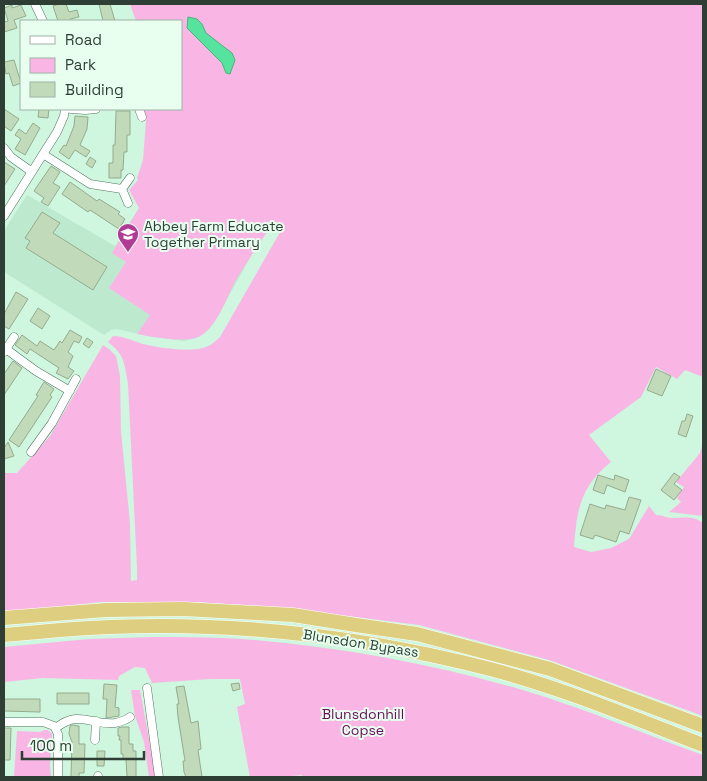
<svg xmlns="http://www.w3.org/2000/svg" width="707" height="781" viewBox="0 0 707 781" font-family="'Space Grotesk',sans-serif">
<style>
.built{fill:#bdeacf}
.green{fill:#f9b6e5}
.water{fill:#56e39d;stroke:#4ab27e}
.building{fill:#c1dab9;stroke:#94ac8d}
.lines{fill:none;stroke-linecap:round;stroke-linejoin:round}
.street-casing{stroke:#537561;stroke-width:9}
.highway-casing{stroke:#fff;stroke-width:15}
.street{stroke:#fff;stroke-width:8}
.highway{stroke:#dece7f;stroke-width:14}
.labels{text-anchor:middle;stroke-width:4;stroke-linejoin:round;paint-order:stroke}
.poi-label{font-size:14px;fill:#2e3e34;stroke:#e8fff0;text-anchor:start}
.street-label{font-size:14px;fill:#2e3e34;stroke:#e8fff0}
.park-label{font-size:14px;fill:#6a0958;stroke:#e8fff0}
</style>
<rect width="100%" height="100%" fill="#cff6de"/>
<path class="built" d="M27,195L115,246L142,203L249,260L214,322L207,331L199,337L184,341L147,336L117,329L111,330L104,335L4,272V231Z"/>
<path class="green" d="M130,4H703V377L685,370L677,379L656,367L641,397L589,435L611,462C580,487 577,509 574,547L591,552L611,548L629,539L649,506L656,515C662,515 667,518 672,518C683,518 693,515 703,523V716L549,660L419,625L284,608L195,602H100L4,613V473H17L50,436L103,345L109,349L116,356L120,376L121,431L130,523L131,581L137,580V568L128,383C124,363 125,355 108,342L113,336C124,336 133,341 143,344C158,348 189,352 203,348C210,346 215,342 220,337L283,227L274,222C261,241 248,260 236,280C227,297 216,330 198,337C185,343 152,337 137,334L150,315L109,288L126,262L112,253L139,208L129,190L138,180L137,178L143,160L146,122L144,109H181V21H136Z
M703,423V516L669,512L681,502L677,498L684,487L676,482L700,453L702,446Z
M153,637C187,637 221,637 255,640C347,648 437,665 526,691C586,709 644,734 703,755V777H302V775L282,777H250L237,707L245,704L240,679H210L152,683L145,668L135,667L119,676L118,680L43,678L4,682V647L89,639Z
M131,690H140L156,777H149L144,742L135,716Z
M44,730H48L52,734L50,765L51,777H14L17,731L40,732Z"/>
<path class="water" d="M188,17L197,19L202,24L206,33L232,53L235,60L230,74L226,73L222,63L187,28Z"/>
<path class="building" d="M59,4H66L69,12L77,10L79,17L70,19L71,21H58L53,6Z
M99,4H110L115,21H103Z
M12,5V8L21,5L26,16L14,20L17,28L4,32V22L8,21L4,8Z
M14,60L21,83L13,86L9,73L6,74L4,62Z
M4,109L19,119L11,131L4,126Z
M39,109H49L48,118L38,117Z
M116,111H130V135H127V152H124L123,170H121V178H109V163H113V145H115Z
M75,116L88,117L87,129L80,145L90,151L86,157L75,150L69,159L59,152L64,145L66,146L74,126Z
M33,123L40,128L25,155L15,149L21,139L15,135L19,129L26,134Z
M90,157L96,161L92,168L86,164Z
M4,162L15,169L4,186Z
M51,166L60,172L53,183L60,187L48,206L41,202L44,198L34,191Z
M70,182L97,201L99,199L120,212L118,214L125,219L119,229L90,210L88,212L62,194Z
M42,212L60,223L53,233L107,267L93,290L26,248L30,241L25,238Z
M16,292L28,299L9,329L4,326V314Z
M38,308L50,316L42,329L30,321Z
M70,330L82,337L79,343L74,341L68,352L73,356L68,367L74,371L68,379L56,373L59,368L30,349L27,354L15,345L22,335L37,346L40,341L54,350L60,341L62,343Z
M87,338L93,342L89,348L83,344Z
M13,361L22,368L4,395V374Z
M656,369L671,376L662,396L647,390Z
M44,382L54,389L50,395L52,397L19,447L9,440L38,396L36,395Z
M687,414L693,416L686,437L678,434L682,421H685Z
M8,442L14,456L4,459V448Z
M674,473L680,477L674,484L682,490L674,500L661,490Z
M598,475L614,480L615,475L629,480L625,492L607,485L604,494L593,490Z
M629,497L641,500L629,534L620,531L616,542L595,535L593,539L580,535L590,504L605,509L606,505L625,510Z
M239,683L240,689L233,691L231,684Z
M104,684L117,685L115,707L119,708V716L106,718L107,699H103Z
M184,686L191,723L198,721L201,749L198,750L202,777H186L184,772L183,761H185L178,717L177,704H179L176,687Z
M57,693H89V704H57Z
M4,699H40V712L4,711Z
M72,725L79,726V744H85L84,773H79V777H71L72,742L69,734L70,726Z
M122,727H129V744H133V751H136V777H127L126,759H123V754H121V740H119L120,736H118V728Z
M4,728H11L10,760H4Z
M97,751H105L104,766H97Z"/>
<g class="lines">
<g class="street-casing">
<path id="street" d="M35,4L43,21
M71,109L85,110L96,109
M139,109L142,117
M4,148L11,157L32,172
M43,154L90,184L122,189
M128,203L122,189L130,178
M4,216L57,132L64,116L65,109
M6,349L36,371L70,391
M4,352L14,337
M31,452L52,423L76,379
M147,688L159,777
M4,722H43L54,726L58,734V777
M56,728C79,709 92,726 115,723C120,722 126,720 130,717
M95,740L96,721
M98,777V776"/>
</g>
<g class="highway-casing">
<path id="highway" d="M4,618L106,610L183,609L293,615L356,625L417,634L550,669L703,726
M4,635C22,633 41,632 60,630C205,618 350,633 490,669C563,688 633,718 703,745"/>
</g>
<use href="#street" class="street"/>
<use href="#highway" class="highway"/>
</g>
<defs>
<g id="school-pin" transform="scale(1.125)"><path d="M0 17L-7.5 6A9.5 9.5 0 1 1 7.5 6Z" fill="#b03c96" stroke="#e8fff0"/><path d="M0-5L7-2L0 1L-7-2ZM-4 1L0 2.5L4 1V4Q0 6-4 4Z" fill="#fff"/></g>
</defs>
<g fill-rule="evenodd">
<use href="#school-pin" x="128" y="234"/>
</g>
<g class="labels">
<g class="poi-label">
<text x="144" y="231">Abbey Farm Educate<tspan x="144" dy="16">Together Primary</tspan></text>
</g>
<g class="street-label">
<text transform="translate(361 643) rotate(9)" y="5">Blunsdon Bypass</text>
</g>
<g class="park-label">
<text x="363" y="719">Blunsdonhill<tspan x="363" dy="16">Copse</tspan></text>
</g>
</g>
<rect width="707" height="781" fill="none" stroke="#2e3e34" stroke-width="10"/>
<rect x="20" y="20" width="162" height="90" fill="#e8fff0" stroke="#9eb2a5"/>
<rect x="30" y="36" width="25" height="8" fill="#ffffff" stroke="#9eb2a5"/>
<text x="65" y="45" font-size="15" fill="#2e3e34">Road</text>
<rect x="30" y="58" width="25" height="15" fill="#f9b6e5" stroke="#9eb2a5"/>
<text x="65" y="70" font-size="15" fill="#2e3e34">Park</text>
<rect x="30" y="82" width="25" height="15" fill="#c1dab9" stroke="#9eb2a5"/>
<text x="65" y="95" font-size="15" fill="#2e3e34">Building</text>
<path d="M22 751v8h122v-8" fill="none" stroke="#2e3e34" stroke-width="2.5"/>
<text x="30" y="751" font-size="15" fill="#2e3e34" stroke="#e8fff0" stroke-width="4" paint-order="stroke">100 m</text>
</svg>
